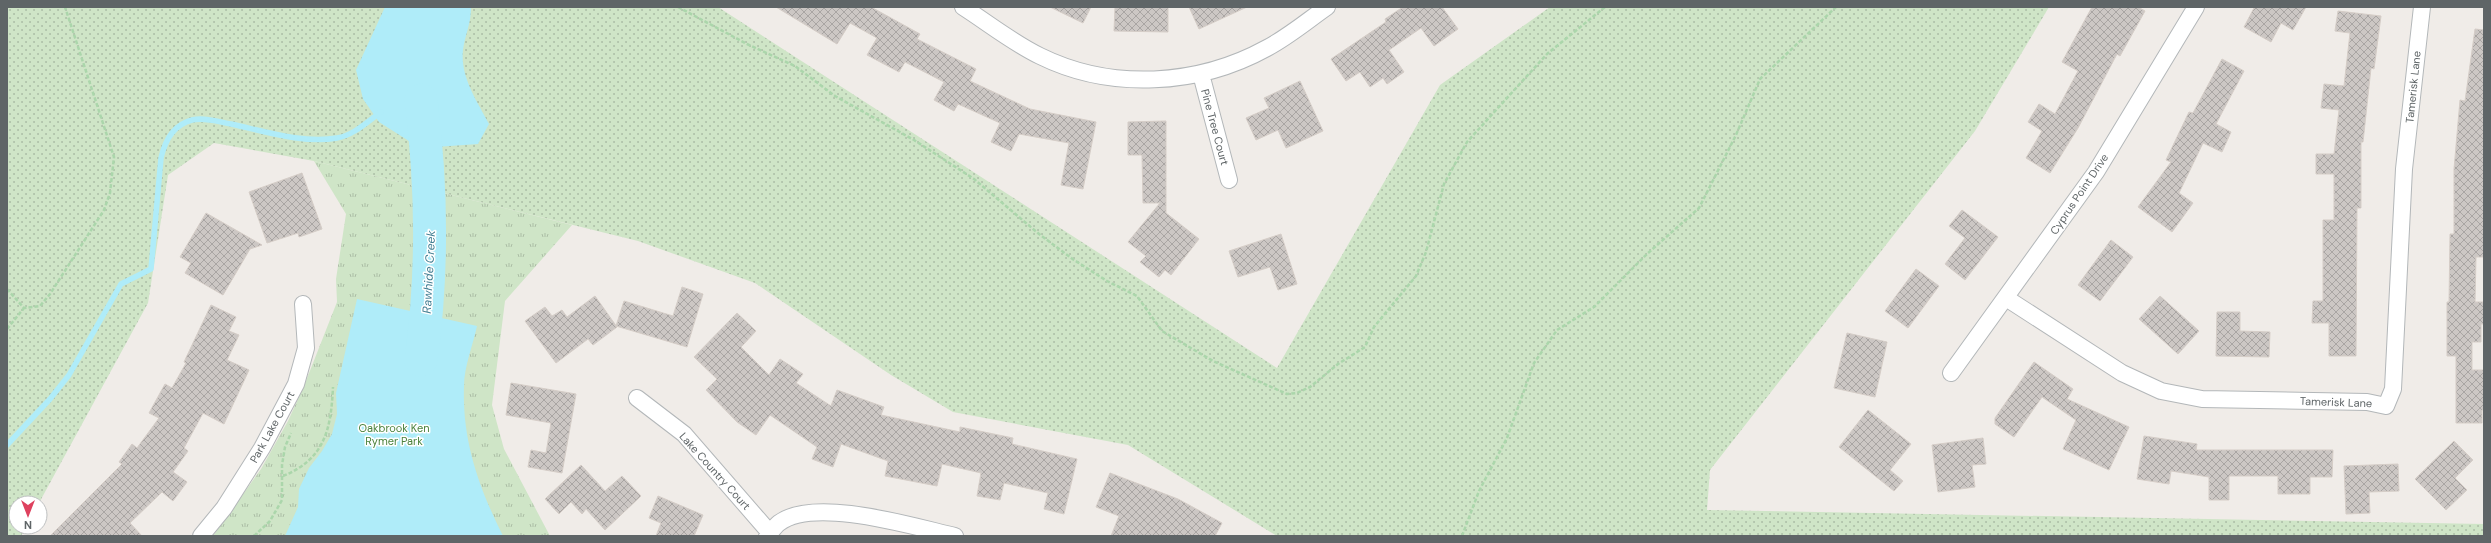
<svg xmlns="http://www.w3.org/2000/svg" width="2491" height="543" viewBox="0 0 2491 543" font-family="'DM Sans',sans-serif">
<style>
.grass{fill:url(#grass-dots)}
.park{fill:url(#park-tufts)}
.water{fill:#afecf9}
.lines{fill:none;stroke-linecap:round;stroke-linejoin:round}
.stream{stroke:#afecf9;stroke-width:5.5}
.river{stroke:#afecf9;stroke-width:33}
.building{fill:url(#building-cross-hatch);stroke:#d5cdc7}
.street-casing{stroke:#b3b7b9;stroke-width:18}
.path{stroke:#abd6ab;stroke-width:2.5;stroke-dasharray:4 2;stroke-linecap:butt}
.street{stroke:#fff;stroke-width:16}
.labels{text-anchor:middle;stroke-width:3;stroke-linejoin:round;paint-order:stroke}
.street-label{font-size:11px;fill:#5f6567;stroke:#fff}
.park-label{font-size:11px;fill:#4b823c;stroke:#fff}
.water-label{font-size:12px;font-style:italic;fill:#427e92;stroke:#fff}
</style>
<defs>
<pattern id="grass-dots" width="8" height="8" patternUnits="userSpaceOnUse"><rect width="8" height="8" fill="#cfe5c7"/><path d="M2 2h.1M6 6h.1" fill="none" stroke="#abbda5" stroke-width="1.8" stroke-linecap="round"/></pattern>
<pattern id="park-tufts" width="24" height="20" patternUnits="userSpaceOnUse"><rect width="24" height="20" fill="#cfe5c7"/><path d="M3 7l-1-3M5 7V3M7 7l1-3M15 17l-1-3M17 17v-4M19 17l1-3" fill="none" stroke="#abbda5"/></pattern>
<pattern id="building-cross-hatch" width="8" height="8" patternUnits="userSpaceOnUse"><rect width="8" height="8" fill="#ccc7c4"/><path d="M0 0l8 8M0 8l8-8" fill="none" stroke="#a9a5a3"/></pattern>
</defs>
<rect width="100%" height="100%" fill="#f0ece8"/>
<path class="grass" d="M7,7H718L1277,368L1440,85L1550,7H2049L1975,131L1710,470L1707,510L2484,524V536H1277L1128,445L953,412L891,375L755,283L638,241L314,161L214,143L168,175L148,303L39,503H16V527H26L21,536H7Z"/>
<path class="park" d="M314,161L572,225L505,301L492,405L504,449L550,536H213L261,469L288,421L304,386L337,302L336,279L346,214Z"/>
<path class="water" d="M385,7L471,8C471,24 465,35 463,50C460,77 477,101 489,124L478,144L436,147L412,143L379,122L363,99L356,70Z
M357,299L477,326C473,345 464,367 464,386C462,441 479,488 503,536H285L298,507L299,489L309,468L322,451L332,434L337,414L336,393Z"/>
<g class="lines">
<path class="stream" d="M7,445L50,399L69,375L121,284L151,269L161,158C165,140 173,125 192,120C205,117 219,122 231,124C264,131 303,144 337,138C354,135 367,122 381,112"/>
<path class="river" d="M421,360C433,273 432,187 421,100"/>
</g>
<path class="building" d="M776,7H871L920,34L917,39L976,69L970,81L1030,109L1096,122L1083,189L1061,185L1069,143L1019,134L1011,151L991,142L1000,123L958,104L954,111L934,100L944,82L905,62L899,72L867,55L877,38L850,23L837,44Z
M1050,7H1091L1083,23Z
M1115,7H1168V32L1114,31Z
M1189,7H1247L1199,29Z
M1403,7H1442L1458,29L1434,46L1421,28L1389,50L1404,72L1387,84L1383,78L1370,87L1360,72L1346,81L1331,59L1386,22L1385,19Z
M2092,7H2138L2145,11L2120,56L2117,54L2078,128L2050,173L2026,158L2042,131L2028,122L2039,104L2055,114L2078,71L2062,62Z
M2252,7H2306L2293,30L2281,23L2271,42L2244,27L2254,8Z
M2338,11L2381,16L2374,69L2371,68L2363,142H2361V208H2357L2356,356H2329V323H2312L2313,301H2323V220H2334V174H2316V154H2334L2339,110L2321,108L2324,84L2344,86L2350,33L2335,31Z
M2475,29L2484,30V257H2476L2475,302H2484V324H2481V342H2472V370H2484V410H2482V423H2456V356H2447V302H2449L2450,234H2454V169L2460,100L2465,101Z
M2222,59L2244,71L2216,124L2231,132L2222,152L2203,143L2179,193L2193,203L2172,232L2138,207L2171,162L2166,160L2189,112L2193,113Z
M1300,81L1323,131L1286,148L1278,130L1256,140L1246,118L1269,108L1264,98Z
M1166,121V213L1199,239L1171,275L1165,270L1159,277L1140,262L1146,256L1128,242L1160,203H1143L1142,155H1128V122Z
M302,173L322,229L299,237L298,233L267,243L249,192Z
M1962,210L1998,237L1965,280L1945,264L1965,238L1949,226Z
M206,213L262,245L250,249L223,295L185,273L191,263L180,257Z
M1281,234L1297,284L1278,290L1270,267L1238,277L1229,251Z
M2111,240L2133,257L2100,301L2078,285Z
M1916,269L1939,286L1908,328L1885,311Z
M682,287L703,294L687,347L616,326L624,301L673,316Z
M595,296L617,327L593,345L588,339L556,363L525,321L545,307L552,316L562,310L567,317Z
M2160,296L2199,331L2178,354L2139,319Z
M211,305L236,317L229,331L239,335L227,360L249,370L224,424L203,413L184,448L188,451L173,472L187,482L173,501L162,492L130,523L142,536H50L122,464L119,462L132,444L137,448L159,418L149,413L165,384L172,388L186,363L184,362Z
M2217,312H2240V331L2270,332L2269,357L2216,356Z
M737,313L756,331L741,347L769,375L780,359L803,374L796,383L831,406L837,390L884,407L881,415L960,432V427L1013,438L1012,444L1077,459L1064,514L1044,509L1048,493L1004,483L1000,500L977,496L981,473L942,464L937,486L885,476L888,461L841,444L833,467L812,459L817,447L770,415L756,435L737,422L706,390L717,379L694,357Z
M1847,333L1887,342L1875,397L1834,388Z
M2034,362L2073,389L2067,399L2129,427L2109,470L2063,449L2076,420L2042,397L2014,437L1995,424V418Z
M511,383L576,394L562,473L528,467L531,450L546,453L551,423L506,415Z
M1868,410L1911,444L1890,470L1903,481L1894,491L1839,447Z
M2144,436L2197,444L2196,450H2333L2332,477H2310V494H2278V476H2229V500H2209V477L2171,471L2169,484L2137,479Z
M1983,438L1986,464L1972,465L1975,487L1938,492L1932,445Z
M2454,441L2473,460L2455,478L2467,490L2446,510L2415,479Z
M2398,464L2399,491L2369,492L2370,513L2346,514L2344,466Z
M581,465L605,491L622,476L641,496L605,530L586,509L582,514L571,502L559,514L545,499Z
M1110,473L1178,499L1222,523L1215,536H1111L1119,516L1096,507Z
M658,496L703,515L694,536H656L661,523L649,518Z"/>
<g class="lines">
<g class="street-casing">
<path id="street" d="M963,7C988,23 1013,43 1040,56C1111,91 1198,86 1267,48C1288,37 1307,21 1327,7
M1201,74L1229,180
M2006,298L2122,373L2161,391L2202,399L2367,402L2386,406L2393,389L2404,169L2422,7
M1951,373L2096,172L2196,7
M637,398L684,434L770,533
M201,536L224,508L262,448L296,384L306,348L303,304
M767,536C771,532 775,526 779,523C814,496 915,527 955,536"/>
</g>
<path class="path" d="M678,7L747,44L795,66L835,96L914,140L974,179L1039,234L1074,260L1107,281L1137,296L1162,331L1213,361L1287,394L1297,393L1310,387L1338,364L1365,347L1374,327L1416,276L1426,252L1444,184L1467,142L1547,54L1605,7
M7,289L24,308L40,306L50,294L104,210L110,193L114,157L65,7
M7,329L24,308
M283,476C325,459 331,429 333,387
M254,536L270,521L282,500V465L285,447L291,433
M1462,536L1479,491L1507,438L1534,363L1557,330L1594,307L1647,254L1699,208L1736,135L1760,79L1836,7"/>
<use href="#street" class="street"/>
</g>
<g class="labels">
<g class="street-label">
<text transform="translate(2413 87) rotate(-84)" y="4">Tamerisk Lane</text>
<text transform="translate(1215 127) rotate(75)" y="4">Pine Tree Court</text>
<text transform="translate(2079 194) rotate(-56)" y="4">Cyprus Point Drive</text>
<text transform="translate(2336 402) rotate(2)" y="4">Tamerisk Lane</text>
<text transform="translate(272 427) rotate(-61)" y="4">Park Lake Court</text>
<text transform="translate(715 471) rotate(48)" y="4">Lake Country Court</text>
</g>
<g class="park-label">
<text x="394" y="432">Oakbrook Ken<tspan x="394" dy="13">Rymer Park</tspan></text>
</g>
<g class="water-label">
<text transform="translate(429 272) rotate(-87)" y="4">Rawhide Creek</text>
</g>
</g>
<rect width="2491" height="543" fill="none" stroke="#5f6567" stroke-width="16"/>
<g transform="translate(28 515) rotate(180)"><circle r="19" fill="#ffffff" stroke="#bfc1c2"/>
<path d="M0-3L7 15L0 10L-7 15Z" fill="#de415e"/>
<text y="-6" font-size="11" font-weight="bold" text-anchor="middle" fill="#5f6567">N</text>
</g>
</svg>
